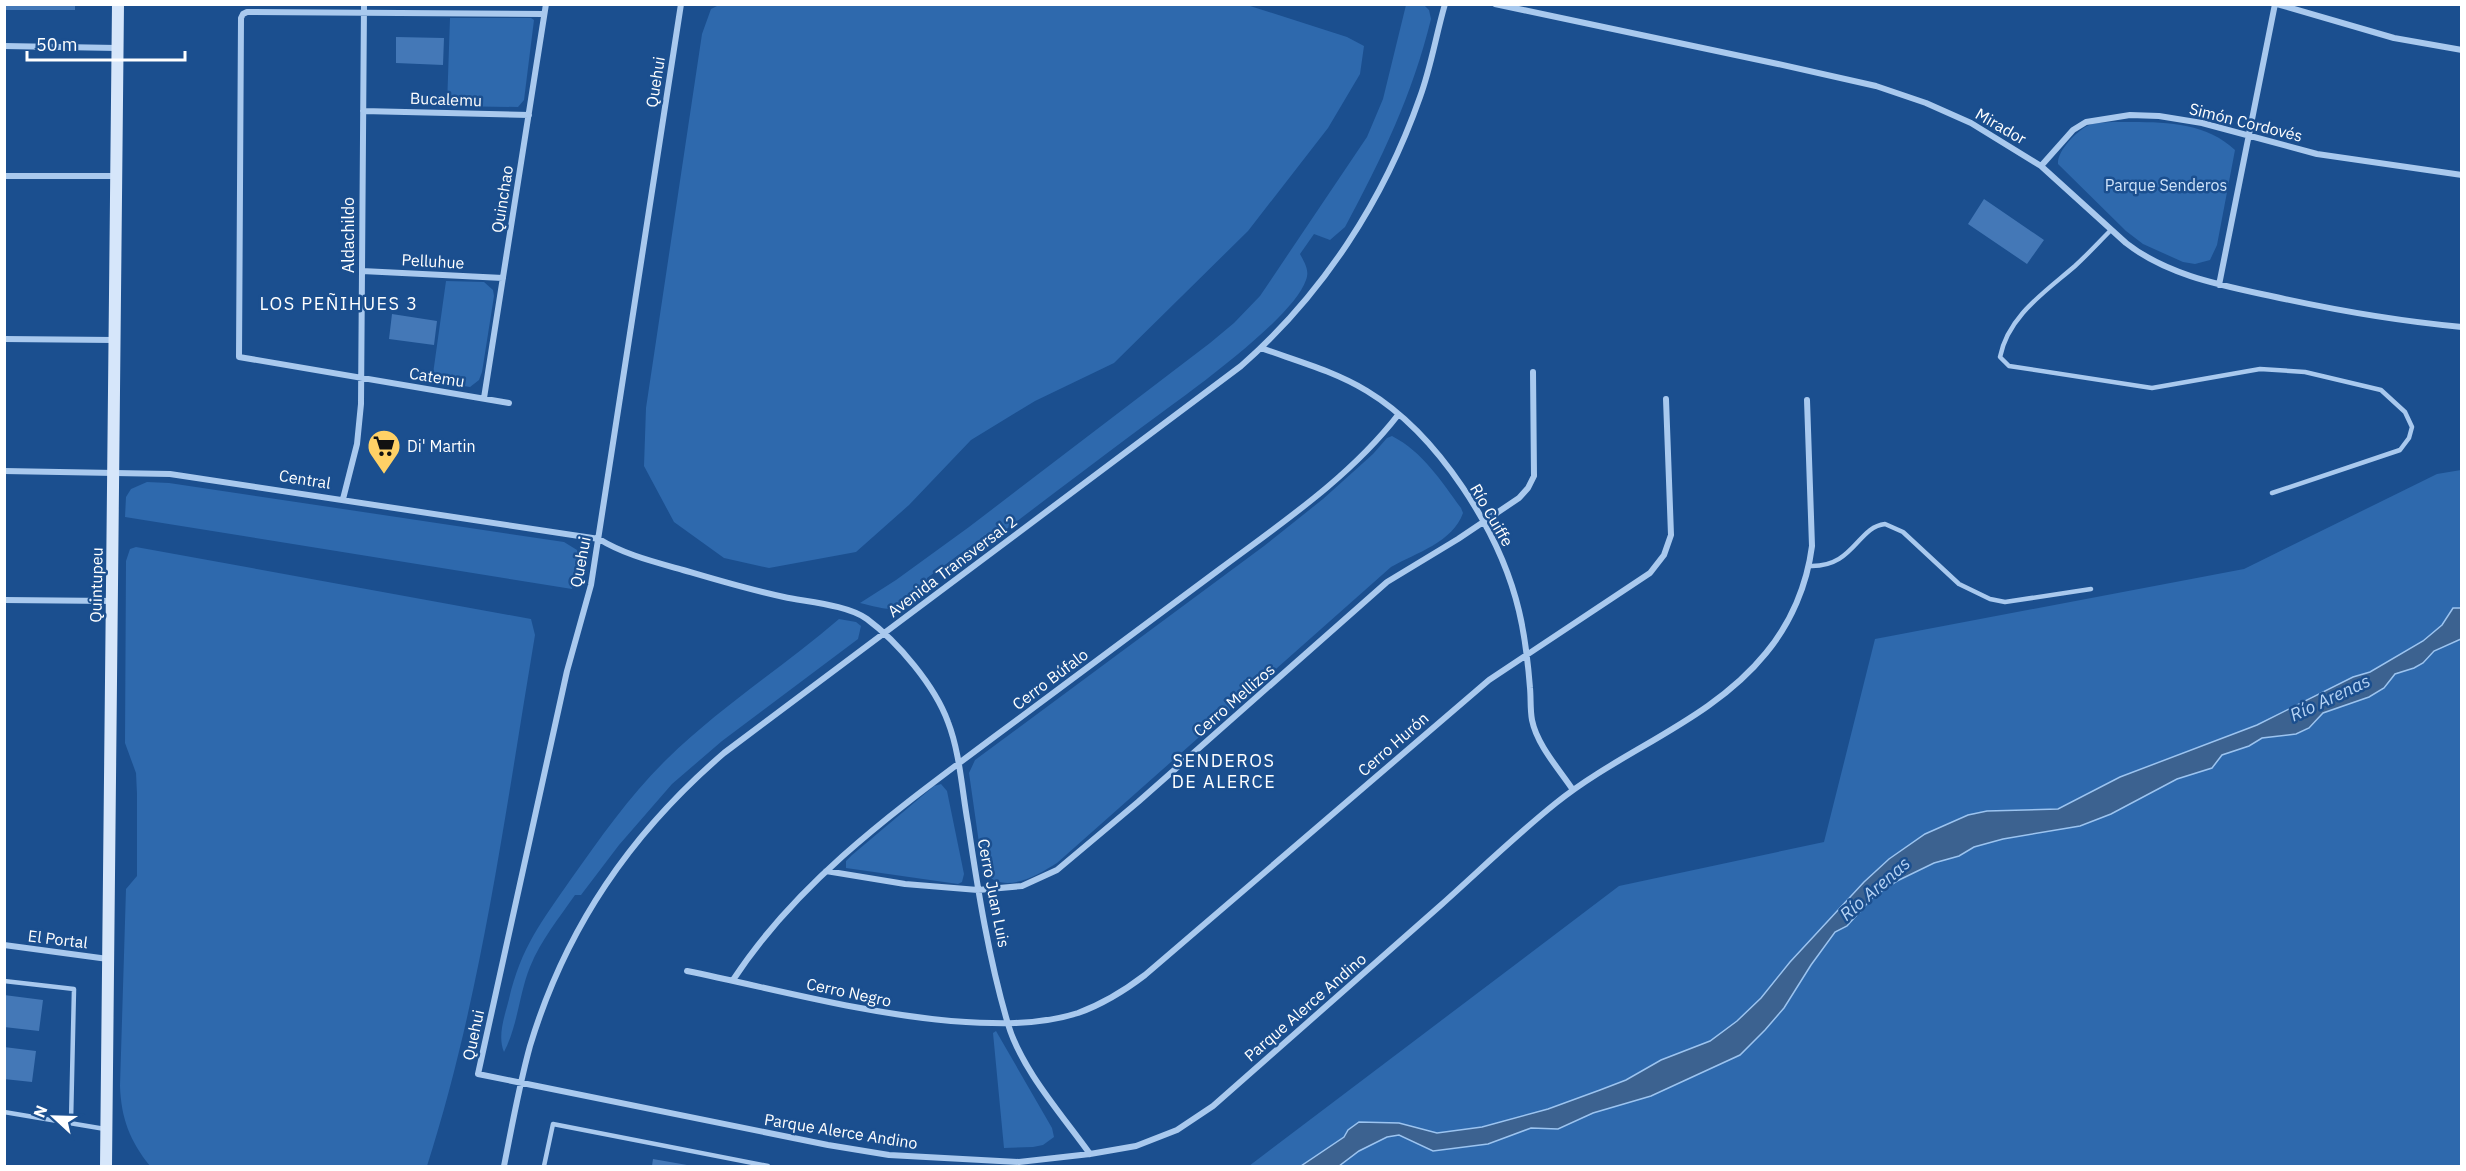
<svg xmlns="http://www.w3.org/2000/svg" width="2466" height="1171" viewBox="0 0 2466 1171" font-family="'IBM Plex Sans',sans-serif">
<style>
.green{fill:#2e69ad}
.water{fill:#3c6290;stroke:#9cc4f0;stroke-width:1.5}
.building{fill:#4478b7}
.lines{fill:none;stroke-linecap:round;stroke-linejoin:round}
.lane{stroke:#a9c9ee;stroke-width:4.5}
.street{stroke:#a9c9ee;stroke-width:6}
.secondary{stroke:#d6e6fa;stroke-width:12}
.labels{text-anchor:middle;stroke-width:5;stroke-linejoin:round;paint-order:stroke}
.street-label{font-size:16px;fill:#fff;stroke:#1b4f8f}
.park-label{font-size:16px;fill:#cfe3fa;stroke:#1b4f8f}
.poi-label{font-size:16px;fill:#fff;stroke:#1b4f8f;text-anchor:start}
.neighbourhood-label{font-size:18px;letter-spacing:1.5px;fill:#fff;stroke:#1b4f8f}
.water-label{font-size:18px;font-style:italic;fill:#b5d3f5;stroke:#1b4f8f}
</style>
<rect width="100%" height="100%" fill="#1b4f8f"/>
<path class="green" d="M719,5H1247L1347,37L1364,46L1360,74L1328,128L1248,231L1114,363L1035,401L971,440L909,505L856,552L769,568L724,558L674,522L644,466L646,408L702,34L711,9Z
M1406,5H1424L1429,10L1431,19C1412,96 1382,158 1345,227L1330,240L1314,234L1300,254C1304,262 1310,270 1306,280C1292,322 1170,406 1130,436C1086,469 1041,503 996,537L990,532L927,578L926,587C894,612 900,613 860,603L896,580L969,527L1210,343L1234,323L1260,296L1367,137L1383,99Z
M450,18H531L534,20L524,100L518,107L447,106Z
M2112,122C2153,122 2203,119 2235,150L2217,245L2210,260L2195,264L2183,262L2143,244L2126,231L2058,164C2057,151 2076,132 2087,126C2095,122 2103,123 2112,122Z
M446,281L484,282L493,290L494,296L482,372L479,380L470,387L432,381Z
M1392,436C1423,452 1441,481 1461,508L1463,513C1453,542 1416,553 1391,567L1057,863C1036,876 1003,896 983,871L969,773L975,760L1264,546L1323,499L1373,454L1387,438Z
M2461,470V1166H1249L1619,886L1824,842L1875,639L2244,569L2437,474Z
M147,482L169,483L564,542L577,550L579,559L572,589L125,517L126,497L131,489Z
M136,547L531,619L535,635C505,813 482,994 427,1166H150C130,1141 121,1118 120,1086L126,889L137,876V794L136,773L125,743L126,561L130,549Z
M839,619L856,622L861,626L858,639L722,741L672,784L619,845L581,895H575C559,918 541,940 530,967C519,994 518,1025 504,1052C497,1036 505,1015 509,999C521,947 542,921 571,879C601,837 630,795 667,759C720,707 783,667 839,619Z
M941,784L947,791L964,874L962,882L958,884L846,868V861L852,855L934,786Z
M996,1031L1052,1128L1054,1137L1043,1145L1033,1147L1004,1148L993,1033Z"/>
<path class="water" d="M2453,608H2461V639L2434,651L2423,663L2414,668L2395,674L2384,688L2369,697L2323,713L2309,728L2296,734L2262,738L2249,746L2222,755L2212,768L2177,779L2111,814L2080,826L2003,839L1974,847L1959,856L1934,863L1897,881L1874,896L1847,926L1835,932L1811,965L1784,1008L1765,1030L1740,1055L1651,1096L1593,1113L1558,1129L1531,1128L1488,1144L1433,1151L1399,1135L1387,1137L1359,1151L1339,1166H1301L1344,1137L1348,1130L1359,1122L1399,1123L1437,1133L1482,1127L1548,1109L1600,1090L1626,1080L1661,1060L1710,1041L1737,1021L1761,998L1790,962L1864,882L1889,859L1925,834L1968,815L1987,811L2058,809L2120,777L2257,725L2353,677L2370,672L2423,641L2442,625Z"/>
<path class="building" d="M4,4H75V10H4Z
M396,37L444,38L443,65L396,63Z
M1984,199L2044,240L2027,264L1968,224Z
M392,314L437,321L434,345L389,339Z
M4,995L43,1000L39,1031L4,1027Z
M4,1047L36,1051L32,1082L4,1079Z
M653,1159L687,1165V1166H652Z"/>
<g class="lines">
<path class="lane" d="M2111,230C2099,242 2087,255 2075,266C2045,292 2008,316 2000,357L2009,366L2152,388L2260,369L2305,372L2381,390L2405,412L2412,427L2409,438L2400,450L2272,493
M1809,566C1854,568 1857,527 1885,524L1903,532L1959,584L1990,599L2005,602L2091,589
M4,981L74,989L71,1122
M4,1112L105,1129
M544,1166L553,1124L768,1166"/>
<path class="street" d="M681,4L591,585L567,671L478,1074L828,1145L889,1155L1019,1162L1090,1154L1136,1146L1177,1130L1213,1106C1289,1039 1365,972 1441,905C1479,871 1516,835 1556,803C1623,749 1711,721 1766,653C1791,623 1807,585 1812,546L1807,400
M1495,4L1778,64L1876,86L1926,103L1971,123L2041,166L2126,243C2167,275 2220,285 2271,296C2334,310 2397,321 2462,327
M2277,4L2394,38L2462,50
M4,46L117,48
M363,111L529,115
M2041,166L2073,130L2086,122L2130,115L2159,116L2202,123L2317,154L2462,175
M4,176H116
M362,271L503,278
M2219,285L2275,4
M4,339L114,340
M1261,348C1297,361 1334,371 1367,391C1438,434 1500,531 1519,611C1525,636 1528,662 1530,688C1531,698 1530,709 1532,720C1537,745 1559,769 1573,790
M484,398L546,4
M509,403L239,357L241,18L243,14L247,12L543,14
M4,471L170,474L599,539C625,555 655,562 683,570C717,580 750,590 784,597C808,602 848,605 867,619C898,642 935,686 948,722C960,753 962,791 968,824C978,891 989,960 1008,1024C1021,1069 1063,1116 1090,1154
M343,499L357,444L361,404L364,4
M4,600L112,601
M826,871L905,884L978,890L1022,886L1057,870L1138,802L1387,582L1458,539L1519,498L1528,488L1534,476L1533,372
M4,945L108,959
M687,971C775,989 861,1013 951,1021C994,1024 1036,1026 1078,1013C1103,1004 1124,991 1145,975L1489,680L1650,573L1664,555L1671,535L1666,399
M733,980C799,879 898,809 994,737C1069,681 1145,625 1220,569C1283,522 1350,477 1398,415
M504,1166C512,1126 519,1086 530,1046C566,927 631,833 724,753L1241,366C1323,294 1384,200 1420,97C1431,67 1436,35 1445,4"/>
<path class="secondary" d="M106,1166L118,4"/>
</g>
<defs>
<g id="supermarket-pin" transform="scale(1.725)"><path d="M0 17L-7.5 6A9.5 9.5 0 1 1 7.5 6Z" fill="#ffd166" stroke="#1b4f8f"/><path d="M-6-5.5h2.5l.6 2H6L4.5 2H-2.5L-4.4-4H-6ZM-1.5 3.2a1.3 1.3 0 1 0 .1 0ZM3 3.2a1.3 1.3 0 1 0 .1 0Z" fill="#111"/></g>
</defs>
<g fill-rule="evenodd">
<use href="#supermarket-pin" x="384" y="446"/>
</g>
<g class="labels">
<g class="street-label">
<text transform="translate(655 82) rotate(-81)" y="6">Quehui</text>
<text transform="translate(446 99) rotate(2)" y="6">Bucalemu</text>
<text transform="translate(2246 122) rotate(14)" y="6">Simón Cordovés</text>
<text transform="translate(2001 126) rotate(30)" y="6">Mirador</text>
<text transform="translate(502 199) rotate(-81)" y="6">Quinchao</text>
<text transform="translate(348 235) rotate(-90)" y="6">Aldachildo</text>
<text transform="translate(433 261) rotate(3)" y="6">Pelluhue</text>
<text transform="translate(437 377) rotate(9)" y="6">Catemu</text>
<text transform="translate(305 479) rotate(9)" y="6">Central</text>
<text transform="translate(1492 515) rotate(60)" y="6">Río Cuiffe</text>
<text transform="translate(580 562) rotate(-79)" y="6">Quehui</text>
<text transform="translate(952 566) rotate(-37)" y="6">Avenida Transversal 2</text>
<text transform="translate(96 585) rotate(-89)" y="6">Quintupeu</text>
<text transform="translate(1050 679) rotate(-37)" y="6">Cerro Búfalo</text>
<text transform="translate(1234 700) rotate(-41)" y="6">Cerro Mellizos</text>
<text transform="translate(1393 744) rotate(-41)" y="6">Cerro Hurón</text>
<text transform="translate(994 893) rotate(79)" y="6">Cerro Juan Luis</text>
<text transform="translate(58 939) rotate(7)" y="6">El Portal</text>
<text transform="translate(849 992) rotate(12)" y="6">Cerro Negro</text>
<text transform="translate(1305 1007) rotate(-41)" y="6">Parque Alerce Andino</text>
<text transform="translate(473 1035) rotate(-78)" y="6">Quehui</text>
<text transform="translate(841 1131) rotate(9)" y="6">Parque Alerce Andino</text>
</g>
<g class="park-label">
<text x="2166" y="191">Parque Senderos</text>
</g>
<g class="poi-label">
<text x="407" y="452">Di' Martin</text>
</g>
<g class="neighbourhood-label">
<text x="339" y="310">LOS PEÑIHUES 3</text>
<text x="1224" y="767">SENDEROS<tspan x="1224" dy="21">DE ALERCE</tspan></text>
</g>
<g class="water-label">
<text transform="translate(2330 698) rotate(-25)" y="6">Río Arenas</text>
<text transform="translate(1875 889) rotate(-41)" y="6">Río Arenas</text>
</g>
</g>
<rect width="2466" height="1171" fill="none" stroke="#ffffff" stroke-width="12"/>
<g transform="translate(54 1117) rotate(292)" stroke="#1b4f8f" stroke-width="4.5" paint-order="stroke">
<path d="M0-4.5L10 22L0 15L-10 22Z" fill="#ffffff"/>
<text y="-9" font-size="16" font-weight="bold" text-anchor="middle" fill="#ffffff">N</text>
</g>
<path d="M27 51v9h158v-9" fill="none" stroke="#ffffff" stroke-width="3"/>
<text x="36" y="51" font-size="18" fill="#ffffff" stroke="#1b4f8f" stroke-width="4.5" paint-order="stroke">50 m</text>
</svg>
